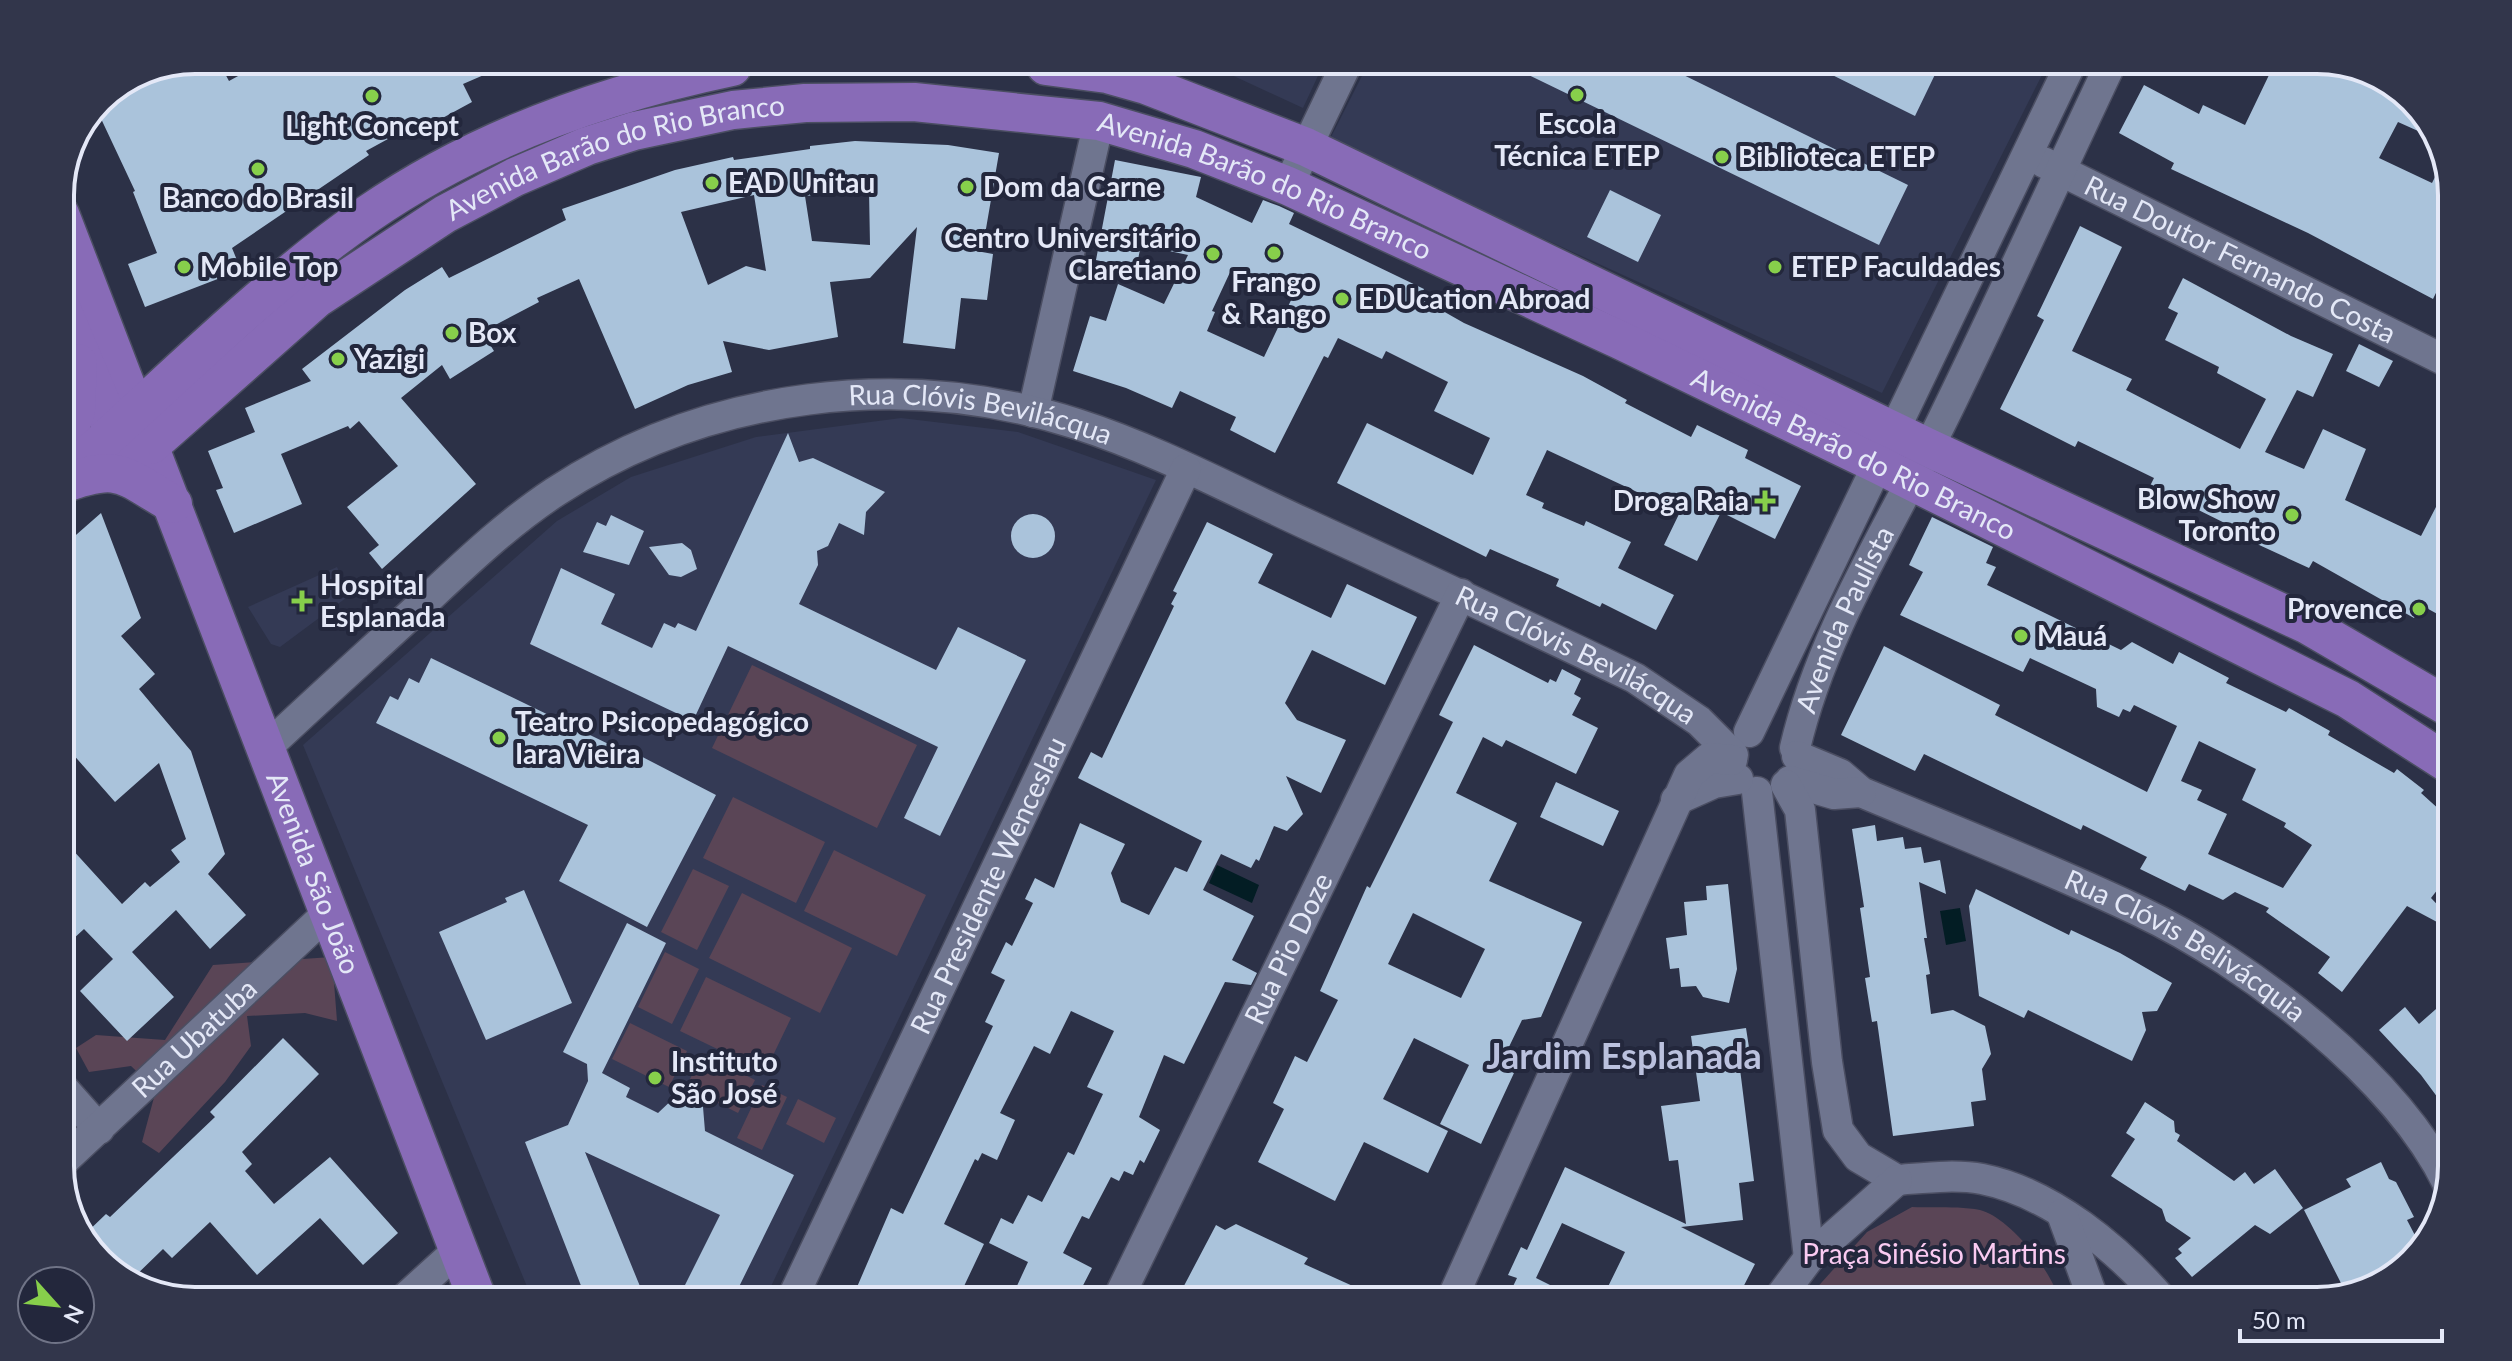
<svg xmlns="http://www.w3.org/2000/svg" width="2512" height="1361" viewBox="0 0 2512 1361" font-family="Lato,sans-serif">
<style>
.built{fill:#343a55}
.green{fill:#5a4556}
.water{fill:#031d24}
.building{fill:#aac3db;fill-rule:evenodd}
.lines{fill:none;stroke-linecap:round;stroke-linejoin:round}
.minor-casing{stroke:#4b4e62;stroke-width:33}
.major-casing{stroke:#4b4e62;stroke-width:41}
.minor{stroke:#6f758f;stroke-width:30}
.major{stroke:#886bb7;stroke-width:38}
.poi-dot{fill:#87cf4b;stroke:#23273c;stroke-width:3}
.labels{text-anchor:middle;stroke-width:8;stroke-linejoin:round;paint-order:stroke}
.poi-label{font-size:28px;font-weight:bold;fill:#e4e8f7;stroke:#23273c;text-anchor:start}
.street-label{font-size:28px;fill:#e4e8f7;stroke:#23273c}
.park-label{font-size:28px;fill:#facaf1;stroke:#23273c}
.district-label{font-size:36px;font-weight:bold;fill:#bbc1de;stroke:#23273c}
.rim{fill:none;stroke:#e4e8f7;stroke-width:4}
</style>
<rect width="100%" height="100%" fill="#2c3147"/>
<path class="built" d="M2049,61L1882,393L1329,141L1368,64Z
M1210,65H1323L1303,108Z
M901,418L1018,432L1156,480L764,1301H533L303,745L557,521L631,477L756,437Z
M337,567L350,595L280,647L271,644L248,607Z"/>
<path class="green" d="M752,665L917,745L877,828L712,748Z
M733,797L825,842L796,903L703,858Z
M834,850L926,895L897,956L804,911Z
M693,869L729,886L697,950L661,932Z
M742,893L852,948L820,1013L709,958Z
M665,952L699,969L672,1024L638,1007Z
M332,957L337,1021L305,1013L247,1016L251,1046L225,1082L159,1153L142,1142L156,1090L131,1066L89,1072L76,1048L96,1035L165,1040L213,965Z
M706,977L791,1018L765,1072L680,1031Z
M630,1023L687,1051L669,1087L612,1059Z
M703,1053L755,1080L738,1113L686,1087Z
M762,1085L787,1097L762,1150L737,1138Z
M798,1099L836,1118L824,1143L786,1124Z
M1912,1207C1933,1208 1959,1206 1980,1210C2009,1217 2054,1273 2059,1301H1809L1813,1292L1867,1232Z"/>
<path class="water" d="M1217,865L1259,885L1252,903L1209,883Z
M1960,908L1966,941L1946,945L1940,911Z"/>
<path class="building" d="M2239,60H2317L2377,74L2429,121L2436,139L2398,122L2379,158L2432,183L2443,161L2452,187V260L2433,299L2308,233L2171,169L2174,163L2119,133L2144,85L2199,114L2203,105L2245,125L2269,75Z
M1806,62H1941L1915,116Z
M1659,63L1908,185L1879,245L1506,64Z
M500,68L463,84L472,102L426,127L419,122L366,151L369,155L232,248L241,270L145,307L128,264L157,253L133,192L135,191L96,108L100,99L144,70H223L229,81L249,70Z
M855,141L948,145L999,153L982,252L993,254L987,300L961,298L955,349L903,343L917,227L870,278L830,282L838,337L769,350L723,341L732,372L688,385L635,409L579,279L537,298L539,302L482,332L494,351L450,379L442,365L401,398L476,484L382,569L369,553L379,545L347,507L398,466L359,421L350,429L348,426L281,454L302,504L234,533L216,490L223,488L208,451L255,432L245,408L311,381L302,369L405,290L442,267L449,278L566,220L562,209L675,170L733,157L734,160L810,149V146ZM869,190L870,245L812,241L805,196ZM754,195L766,271L746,266L708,285L681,212Z
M1115,160L1201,177L1196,197L1252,223L1263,200L1279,206L1294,213L1289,224L1424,289L1420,298L1464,323L1583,376L1627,400L1625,403L1691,437L1697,425L1748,450L1745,458L1801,486L1775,539L1721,512L1697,561L1664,545L1680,512L1547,450L1526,495L1544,503L1542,508L1584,526L1586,521L1631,542L1618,568L1674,595L1656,630L1602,603L1600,607L1556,586L1559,579L1490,549L1486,557L1337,483L1367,423L1473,475L1490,438L1434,411L1448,382L1386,351L1382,359L1338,338L1328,358L1324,356L1275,453L1230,430L1236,417L1180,391L1172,408L1126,388L1073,371L1090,316L1106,321L1118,284L1164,304L1188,255L1141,245L1136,269L1096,260ZM1232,268L1293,296L1264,357L1207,331L1215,312L1212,311Z
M1610,190L1661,215L1638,262L1587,237Z
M2080,226L2122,247L2072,351L2132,379L2126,390L2240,449L2266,399L2217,373L2219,367L2165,340L2178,313L2168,308L2183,278L2291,336L2333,354L2313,397L2297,390L2265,452L2304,469L2323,429L2366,449L2345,500L2421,536L2452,476V622L2421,605L2414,618L2313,561L2309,568L2257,544L2259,540L2150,486L2154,478L2078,441L2075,447L2000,409L2044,320L2037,316Z
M2359,344L2393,361L2379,387L2346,371Z
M788,433L799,462L813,458L885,492L866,512L864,535L839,523L828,546L817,551L818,565L799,604L936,670L958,627L1026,660L940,836L904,818L938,747L728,646L693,721L530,644L561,568L615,594L601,624L652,648L664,623L675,628L678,623L696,631Z
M101,513L141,618L121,636L155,674L139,689L191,751L225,854L208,874L246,915L210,949L176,910L132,952L174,997L127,1041L80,991L113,959L84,929L60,951V836L122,904L145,882L150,887L180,862L171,850L186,839L159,763L115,802L71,752L60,762V549Z
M1011 536a22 22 0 1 1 44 0a22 22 0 1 1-44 0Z
M611,515L644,531L629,565L583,552L597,522L606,526Z
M1932,517L1993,547L1986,563L1996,567L1987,585L2121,650L2132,642L2173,664L2179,652L2229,678L2226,683L2286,712L2289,708L2330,731L2328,735L2394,773L2397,769L2424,790L2421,793L2452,821V871L2431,898L2452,920V930L2407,906L2342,992L2318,973L2330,957L2266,912L2269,908L2235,892L2223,900L2189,884L2185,891L2140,869L2147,857L2083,825L2081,830L1924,754L1915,771L1841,735L1884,646L2000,705L1995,715L2147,792L2177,726L2134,705L2130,712L2123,709L2119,717L2097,707L2096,689L2030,658L2023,672L1900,615L1923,572L1909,565ZM2199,741L2256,769L2242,800L2286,823L2284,827L2312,845L2283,888L2208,854L2227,814L2197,800L2202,790L2181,781Z
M1207,522L1273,554L1258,583L1331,618L1347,584L1417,617L1385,685L1312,650L1285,703L1297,720L1346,740L1321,793L1286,776L1303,814L1287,831L1274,826L1259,861L1256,859L1251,868L1221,854L1203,890L1254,916L1232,960L1257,973L1251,985L1225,982L1184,1064L1164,1055L1139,1117L1160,1130L1144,1163L1140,1160L1133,1175L1124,1171L1119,1181L1111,1177L1089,1219L1082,1216L1063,1253L1092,1268L1075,1301H1010L1028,1262L989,1243L1001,1218L1013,1224L1028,1195L1042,1202L1068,1152L1074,1155L1103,1094L1087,1087L1114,1031L1071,1011L1050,1054L1034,1046L1000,1113L1015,1120L997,1160L982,1153L978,1161L975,1159L944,1224L984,1244L957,1301H851L891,1208L903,1214L993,1026L985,1022L1005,980L991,973L1006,942L1012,946L1033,903L1025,899L1035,878L1054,888L1080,823L1125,844L1111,873L1121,902L1149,915L1175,867L1187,872L1202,841L1078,778L1091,752L1102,758L1174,606L1171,604L1177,593L1173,591Z
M682,543L691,550L697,569L681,577L669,575L649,547Z
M1474,645L1548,683L1550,679L1556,682L1562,669L1581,679L1574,694L1581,698L1572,715L1598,728L1576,774L1506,740L1502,747L1483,737L1456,793L1517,823L1489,881L1582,922L1541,1017L1522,1020L1506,1053L1520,1060L1481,1144L1440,1124L1469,1065L1414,1038L1383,1099L1448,1131L1428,1173L1364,1142L1335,1201L1258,1162L1284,1109L1273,1103L1295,1056L1307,1062L1338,1000L1320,991L1367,886L1370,888L1453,722L1439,715ZM1413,913L1485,949L1461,998L1388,964Z
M431,658L625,752L627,749L716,795L647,927L559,881L588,825L376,723L390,696L398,700L409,678L419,683Z
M1556,782L1619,811L1603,846L1540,817Z
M1875,825L1877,841L1903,837L1905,849L1921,847L1924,863L1940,860L1946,894L1919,882L1927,938H1924L1930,974L1926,975L1931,1014L1953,1010L1985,1026L1991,1054L1982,1069L1986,1100L1971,1102L1974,1126L1893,1136L1877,1021L1872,1022L1865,978L1870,977L1860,908L1864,907L1852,829Z
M1728,884L1737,969L1729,1003L1703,997L1696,986L1681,987L1679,968L1670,969L1666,938L1687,935L1684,902L1707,900L1706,886Z
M1976,889L2069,935L2071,930L2120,953L2172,983L2157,1011L2142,1012L2146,1030L2132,1061L2028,1010L2024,1018L1979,996L1969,906Z
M524,890L572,1003L486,1040L439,932L507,902L505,898Z
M627,923L666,943L602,1073L630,1088L626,1097L658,1113L676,1096L692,1097L703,1107L705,1131L794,1175L732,1301H677L720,1215L585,1152L646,1301H587L525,1142L568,1125L588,1081L587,1064L563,1052Z
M2452,995V1117L2421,1075L2379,1030L2405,1007L2419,1024Z
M1746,1028L1752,1067L1740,1069L1754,1181L1739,1183L1743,1220L1681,1227L1755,1264L1736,1301H1601L1625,1252L1562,1223L1536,1278L1582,1301H1506L1517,1278L1508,1275L1521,1247L1527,1250L1565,1167L1686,1224L1678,1160L1669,1161L1661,1106L1700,1101L1691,1036Z
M283,1038L319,1074L242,1152L252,1164L245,1171L274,1204L330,1157L398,1233L363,1265L320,1218L257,1275L210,1222L172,1258L163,1249L129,1282L82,1237L106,1214L110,1217L215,1117L210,1112Z
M2145,1102L2174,1121L2175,1132L2180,1135L2177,1141L2234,1181L2245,1172L2254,1184L2275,1169L2303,1208L2270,1234L2255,1225L2192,1277L2175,1258L2182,1253L2178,1249L2191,1238L2166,1221L2162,1209L2111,1176L2135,1139L2126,1133Z
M2381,1162L2389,1179L2396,1182L2414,1217L2407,1220L2420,1245L2385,1283L2346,1293L2304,1210L2351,1187L2346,1179Z
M1236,1224L1308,1258L1304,1264L1386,1301H1244L1211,1285L1204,1301H1176L1216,1225L1225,1230Z"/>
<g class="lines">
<g class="minor-casing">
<g id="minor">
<path id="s1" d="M2043,162L2452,364"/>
<path d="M1288,186L1346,65"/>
<path d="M1033,412L1099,121"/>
<path d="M1749,732L2072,61"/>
<path id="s2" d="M1795,748C1822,632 1889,529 1941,423C2000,303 2055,181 2112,61"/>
<path id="s3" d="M265,749C316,701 368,654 419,607C463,566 505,525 555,492C707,392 904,368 1077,424C1155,449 1230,489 1304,523C1415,574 1525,625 1635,678L1699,721L1733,755"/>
<path id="s4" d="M1797,756L1840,774L1861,792C1954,831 2049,868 2139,911C2247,962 2396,1076 2448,1184"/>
<path d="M1790,781L1834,794L1861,792"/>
<path d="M1786,785L1800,810L1827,1062L1838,1130L1858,1157L1897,1180"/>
<path d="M1757,792L1809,1258"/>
<path d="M1676,800L1714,783L1738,779"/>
<path d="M60,1085L99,1129"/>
<path id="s5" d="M60,1164L329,912"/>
<path d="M1897,1180C1924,1178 1955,1174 1982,1179C2052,1193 2118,1249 2163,1301"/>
<path d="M2062,1214L2094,1301"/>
<path d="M402,1301L457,1251"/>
<path id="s6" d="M791,1301L1186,469"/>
<path id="s7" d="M1117,1301L1461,594"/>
<path d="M1451,1301L1689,775L1709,758L1732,760"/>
<path d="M1777,1301L1809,1258L1897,1180"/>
</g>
</g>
<g class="major-casing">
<g id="major">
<path d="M1046,66L1107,74L1146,85L1306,147L1929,448L2308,625L2452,709"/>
<path id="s8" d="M60,214L478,1301"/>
<path id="s9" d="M60,305L114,433L131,445H151L316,299L445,214L515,177L587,146L634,131L733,110L805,103L914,102L1099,121L1194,149L1288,186L1620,340L1879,465L2348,699L2452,766"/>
<path d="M60,457L76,411L78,363"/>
<path d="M60,480C159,393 261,288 368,214C478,138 603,94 732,67"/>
<path d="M60,485C121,462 122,475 173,504"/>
</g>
</g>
<use href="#minor" class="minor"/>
<use href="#major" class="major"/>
</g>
<g class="poi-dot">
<circle cx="1577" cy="95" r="8"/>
<circle cx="372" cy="96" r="8"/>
<circle cx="1722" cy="157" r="8"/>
<circle cx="258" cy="169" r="8"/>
<circle cx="712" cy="183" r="8"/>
<circle cx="967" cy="187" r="8"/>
<circle cx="1274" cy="253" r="8"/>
<circle cx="1213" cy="254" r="8"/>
<circle cx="184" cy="267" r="8"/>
<circle cx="1775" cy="267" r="8"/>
<circle cx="1342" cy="299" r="8"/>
<circle cx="452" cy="333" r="8"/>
<circle cx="338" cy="359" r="8"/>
<path d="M1761 489h8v8h8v8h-8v8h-8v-8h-8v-8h8z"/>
<circle cx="2292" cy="515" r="8"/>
<path d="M298 589h8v8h8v8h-8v8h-8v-8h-8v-8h8z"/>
<circle cx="2419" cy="609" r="8"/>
<circle cx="2021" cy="636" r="8"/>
<circle cx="499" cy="738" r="8"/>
<circle cx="655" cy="1078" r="8"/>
</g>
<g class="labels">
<g class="poi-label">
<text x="1577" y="134" text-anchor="middle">Escola<tspan x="1577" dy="32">Técnica ETEP</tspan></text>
<text x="372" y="136" text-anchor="middle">Light Concept</text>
<text x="1738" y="167">Biblioteca ETEP</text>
<text x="728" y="193">EAD Unitau</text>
<text x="983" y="197">Dom da Carne</text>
<text x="258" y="208" text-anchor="middle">Banco do Brasil</text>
<text x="1197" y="248" text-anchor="end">Centro Universitário<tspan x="1197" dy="32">Claretiano</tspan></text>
<text x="200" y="277">Mobile Top</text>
<text x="1791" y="277">ETEP Faculdades</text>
<text x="1274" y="292" text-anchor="middle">Frango<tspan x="1274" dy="32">&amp; Rango</tspan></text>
<text x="1358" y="309">EDUcation Abroad</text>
<text x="468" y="343">Box</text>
<text x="354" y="369">Yazigi</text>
<text x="2276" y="509" text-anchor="end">Blow Show<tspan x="2276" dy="32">Toronto</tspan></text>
<text x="1749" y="511" text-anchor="end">Droga Raia</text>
<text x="320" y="595">Hospital<tspan x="320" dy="32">Esplanada</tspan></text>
<text x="2403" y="619" text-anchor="end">Provence</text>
<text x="2037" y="646">Mauá</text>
<text x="515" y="732">Teatro Psicopedagógico<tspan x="515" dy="32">Iara Vieira</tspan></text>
<text x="671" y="1072">Instituto<tspan x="671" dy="32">São José</tspan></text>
</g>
<g class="street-label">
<text dy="10" stroke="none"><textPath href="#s9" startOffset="736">Avenida Barão do Rio Branco</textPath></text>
<text dy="10" stroke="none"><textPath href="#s9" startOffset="1408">Avenida Barão do Rio Branco</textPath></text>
<text dy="10" stroke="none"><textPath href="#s1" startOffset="220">Rua Doutor Fernando Costa</textPath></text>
<text dy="10" stroke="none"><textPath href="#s3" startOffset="834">Rua Clóvis Bevilácqua</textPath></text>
<text dy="10" stroke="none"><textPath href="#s9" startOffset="2056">Avenida Barão do Rio Branco</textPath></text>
<text dy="10" stroke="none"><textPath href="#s2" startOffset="138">Avenida Paulista</textPath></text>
<text dy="10" stroke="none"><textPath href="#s3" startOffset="1482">Rua Clóvis Bevilácqua</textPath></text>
<text dy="10" stroke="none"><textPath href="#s8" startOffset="706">Avenida São João</textPath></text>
<text dy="10" stroke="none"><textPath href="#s6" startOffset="460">Rua Presidente Wenceslau</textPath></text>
<text dy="10" stroke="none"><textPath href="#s7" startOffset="392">Rua Pio Doze</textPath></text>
<text dy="10" stroke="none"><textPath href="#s4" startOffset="434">Rua Clóvis Belivácquia</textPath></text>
<text dy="10" stroke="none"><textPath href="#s5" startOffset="184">Rua Ubatuba</textPath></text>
</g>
<g class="park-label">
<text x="1934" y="1264">Praça Sinésio Martins</text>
</g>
<g class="district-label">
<text x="1624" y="1069">Jardim Esplanada</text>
</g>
</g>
<path d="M0 0H2512V1361H0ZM195 74H2317A121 121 0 0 1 2438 195V1166A121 121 0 0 1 2317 1287H195A121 121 0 0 1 74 1166V195A121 121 0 0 1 195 74Z" fill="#32364b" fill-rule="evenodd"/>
<path class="rim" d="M195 74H2317A121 121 0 0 1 2438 195V1166A121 121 0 0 1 2317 1287H195A121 121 0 0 1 74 1166V195A121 121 0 0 1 195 74Z"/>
<g transform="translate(56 1305) rotate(117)"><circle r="38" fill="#23273c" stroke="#707487" stroke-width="2"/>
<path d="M0-6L14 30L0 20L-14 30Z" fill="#87cf4b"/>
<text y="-12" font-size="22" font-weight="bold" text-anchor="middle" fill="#e4e8f7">N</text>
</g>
<path d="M2240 1329v12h202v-12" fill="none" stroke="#e4e8f7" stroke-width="4"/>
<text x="2252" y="1329" font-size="24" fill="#e4e8f7" stroke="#23273c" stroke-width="6" paint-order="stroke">50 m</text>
</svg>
